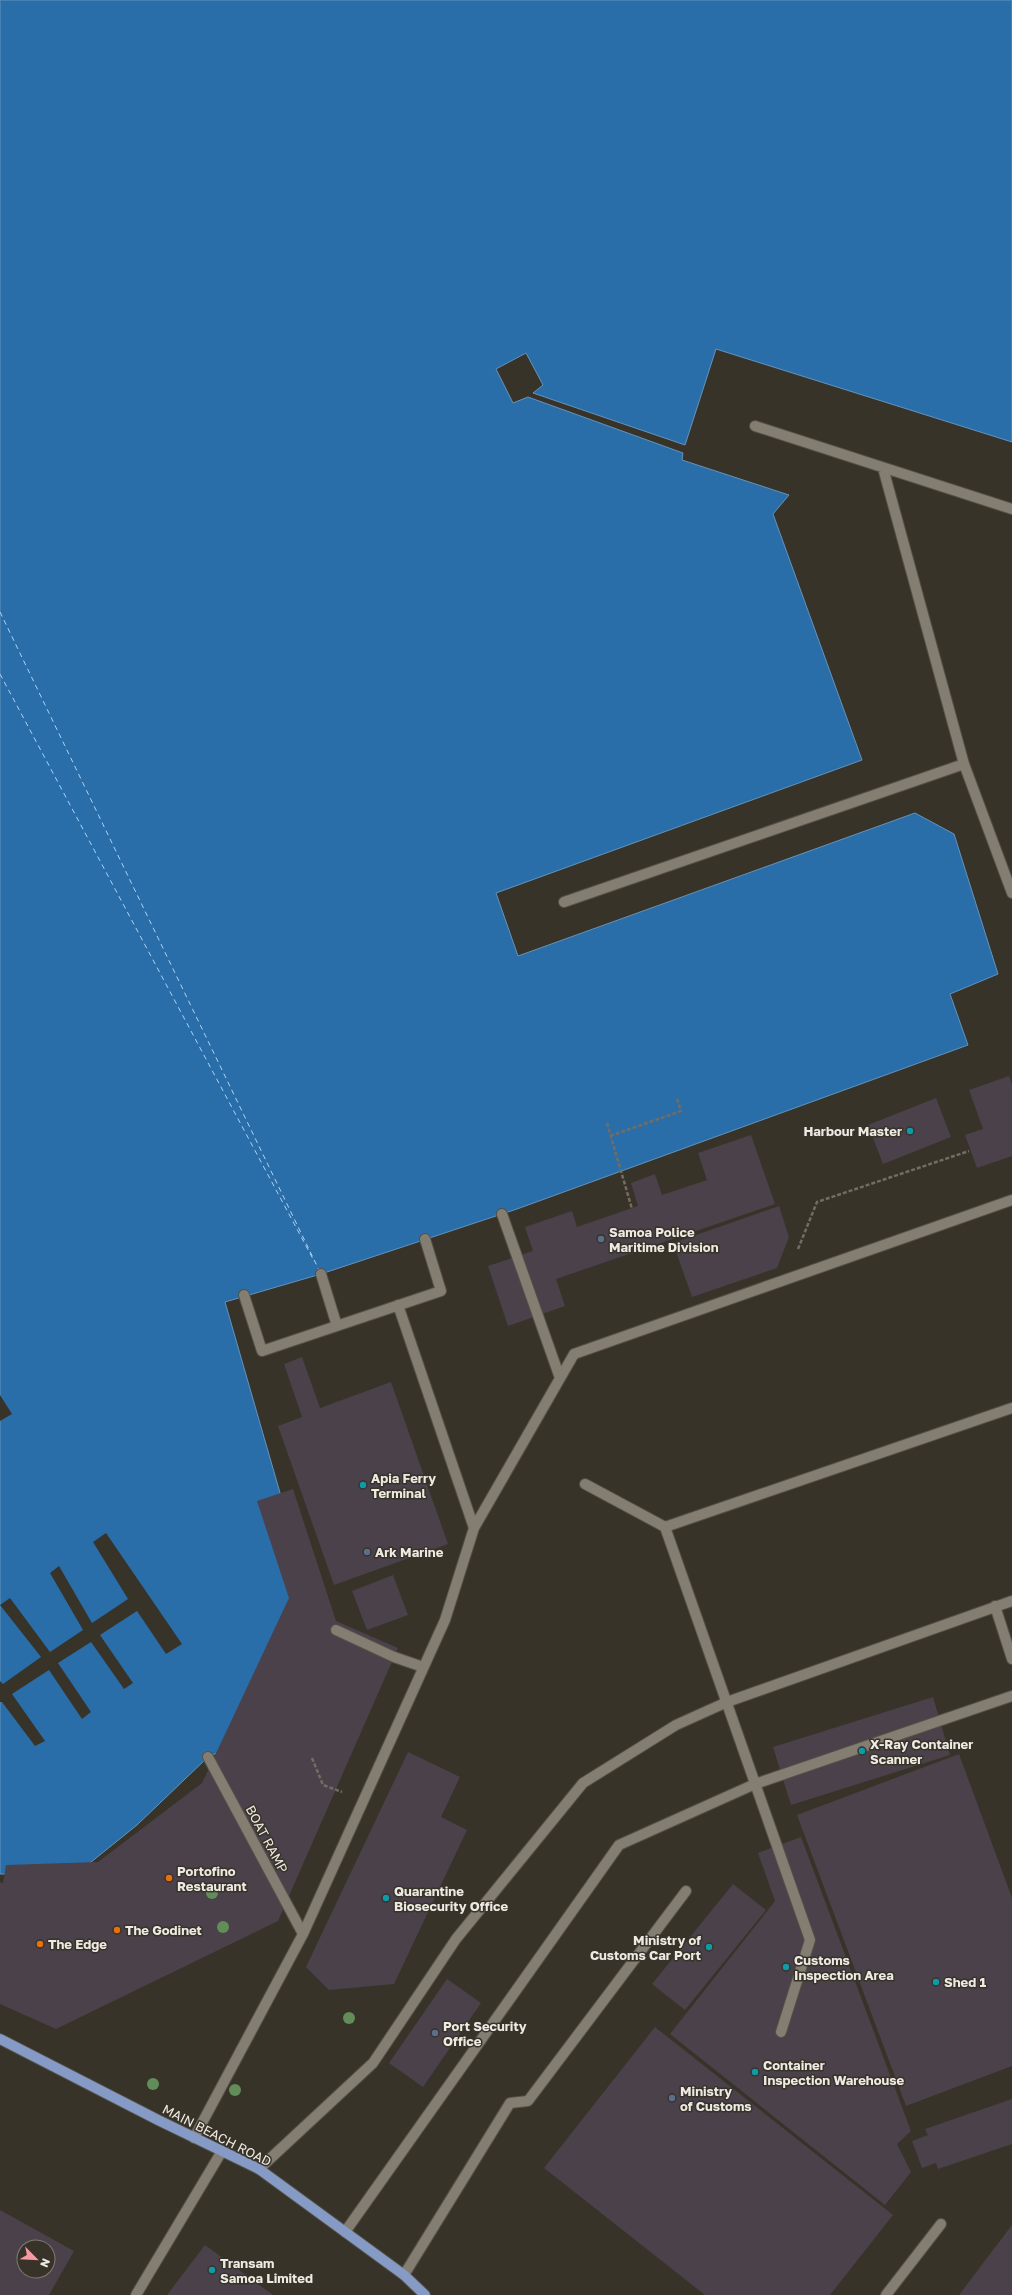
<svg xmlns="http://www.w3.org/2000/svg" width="1012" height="2295" viewBox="0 0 1012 2295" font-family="'Golos Text',sans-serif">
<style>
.water{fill:#2a6ea9;stroke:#6493ba}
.pier{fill:#383329}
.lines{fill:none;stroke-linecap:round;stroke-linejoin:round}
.ferry{stroke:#afd1f1;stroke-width:1;stroke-dasharray:5 4;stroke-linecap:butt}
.building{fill:#4a414a;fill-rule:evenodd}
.minor-casing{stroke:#555048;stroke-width:12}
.major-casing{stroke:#555048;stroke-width:12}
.path{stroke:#716d64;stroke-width:2.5;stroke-dasharray:4 2;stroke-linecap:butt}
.minor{stroke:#837d72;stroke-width:10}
.major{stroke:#859bc5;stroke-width:10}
.tree{fill:#628d58}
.culture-dot{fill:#0f9aa8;stroke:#383329;stroke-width:1.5}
.service-dot{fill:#5c6f8a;stroke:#383329;stroke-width:1.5}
.food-dot{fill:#e8710a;stroke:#383329;stroke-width:1.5}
.labels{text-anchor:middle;stroke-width:3;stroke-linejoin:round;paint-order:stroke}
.poi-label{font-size:13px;font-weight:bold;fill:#edeae3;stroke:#383329;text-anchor:start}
.street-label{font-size:13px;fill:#edeae3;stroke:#383329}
</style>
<rect width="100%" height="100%" fill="#383329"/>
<path class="water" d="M0,0H1012V442L716,349L685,445L533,393L543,385L526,353L496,369L513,403L528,397L683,453L682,460L789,495L773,514L862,760L496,893L518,956L915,813L954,834L998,974L950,994L968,1045L517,1209L321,1274L225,1302L289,1524L320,1610L254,1738L208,1757L137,1825L75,1875L0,1874Z"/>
<path class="pier" d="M0,1395L12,1414L0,1421Z
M106,1533L182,1644L166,1654L137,1611L100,1635L133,1683L124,1689L91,1642L58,1663L91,1712L82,1719L49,1670L12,1694L45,1741L35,1746L2,1702H0V1681L3,1684L41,1657L0,1605L10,1598L50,1652L83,1630L50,1573L59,1566L92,1623L128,1599L93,1542Z"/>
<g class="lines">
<path class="ferry" d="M0,612L319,1270
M0,674L313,1259"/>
</g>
<path class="building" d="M1009,1076L1012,1085V1156L977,1168L965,1135L983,1129L969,1090Z
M936,1098L951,1137L883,1164L868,1125Z
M751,1135L775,1204L556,1279L565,1306L508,1326L488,1266L533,1251L525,1227L572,1211L577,1227L638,1206L631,1183L655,1174L662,1195L707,1180L698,1153Z
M779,1206L789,1237L777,1268L692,1297L673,1243Z
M302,1357L320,1408L391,1382L448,1544L334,1585L278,1426L302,1417L284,1364Z
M293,1489L336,1621L398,1648L278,1921L56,2029L0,2004V1882L3,1883L6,1865L98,1862L202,1783L289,1598L257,1501Z
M393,1575L408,1615L367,1630L352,1591Z
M933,1697L950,1755L791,1805L773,1747Z
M408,1752L460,1777L441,1817L467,1830L394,1984L329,1990L306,1967Z
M959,1754L1012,1898V2066L906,2106L797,1815Z
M801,1837L911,2131L897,2144L911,2172L885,2205L670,2034L775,1901L758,1853Z
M733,1884L766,1910L685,2010L652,1984Z
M447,1979L481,2003L423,2087L389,2063Z
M655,2027L893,2215L830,2295H705L544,2168Z
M1012,2099V2144L938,2169L936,2163L922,2168L912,2141L928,2135L925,2129Z
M0,2210L74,2251L49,2295H0ZM24,2247H48V2271H24Z
M1012,2225V2295H959Z
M205,2245L273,2295H167Z"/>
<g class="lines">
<g class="minor-casing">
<path id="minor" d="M755,426L1012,509
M883,468L964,764L1012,893
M564,902L964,764
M502,1214L560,1378
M321,1274L337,1326
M244,1295L262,1351L441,1291L425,1239
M585,1484L665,1527L810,1940L781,2032
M665,1527L1012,1408
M474,1528L574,1354L1012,1200
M995,1606L1012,1659
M336,1630L394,1657L423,1667
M208,1757L303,1934
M194,2138L303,1934L445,1620L474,1528L398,1305
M259,2169L373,2063L456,1939L583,1783L676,1725L727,1702L1012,1601
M345,2232L619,1845L755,1784L1012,1696
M404,2275L510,2103L528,2101L686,1891
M136,2295L222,2151
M886,2295L941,2224"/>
</g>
<g class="major-casing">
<path id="major" d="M0,2039L158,2120L259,2169L404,2275L425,2295"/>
</g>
<path class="path" d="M607,1123L632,1209
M610,1136L681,1111L677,1099
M798,1249L817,1202L969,1151
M312,1758L323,1785L342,1792"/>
<use href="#minor" class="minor"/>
<use href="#major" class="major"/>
</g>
<g class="tree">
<circle cx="212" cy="1893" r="6"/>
<circle cx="223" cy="1927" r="6"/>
<circle cx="349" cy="2018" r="6"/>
<circle cx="153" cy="2084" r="6"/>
<circle cx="235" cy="2090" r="6"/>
</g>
<g class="culture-dot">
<circle cx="910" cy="1131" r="4"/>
<circle cx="363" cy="1485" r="4"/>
<circle cx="862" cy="1751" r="4"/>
<circle cx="386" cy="1898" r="4"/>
<circle cx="709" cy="1947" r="4"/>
<circle cx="786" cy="1967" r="4"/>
<circle cx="936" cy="1982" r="4"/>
<circle cx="755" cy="2072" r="4"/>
<circle cx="212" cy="2270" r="4"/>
</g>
<g class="service-dot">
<circle cx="601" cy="1239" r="4"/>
<circle cx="367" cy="1552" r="4"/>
<circle cx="435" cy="2033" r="4"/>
<circle cx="672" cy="2098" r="4"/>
</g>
<g class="food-dot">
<circle cx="169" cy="1878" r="4"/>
<circle cx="117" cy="1930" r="4"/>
<circle cx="40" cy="1944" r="4"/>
</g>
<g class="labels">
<g class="poi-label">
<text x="902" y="1136" text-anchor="end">Harbour Master</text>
<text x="609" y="1237">Samoa Police<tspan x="609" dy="15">Maritime Division</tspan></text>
<text x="371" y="1483">Apia Ferry<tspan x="371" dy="15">Terminal</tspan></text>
<text x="375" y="1557">Ark Marine</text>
<text x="870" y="1749">X-Ray Container<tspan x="870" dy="15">Scanner</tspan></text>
<text x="177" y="1876">Portofino<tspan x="177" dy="15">Restaurant</tspan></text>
<text x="394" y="1896">Quarantine<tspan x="394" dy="15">Biosecurity Office</tspan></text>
<text x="125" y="1935">The Godinet</text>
<text x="701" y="1945" text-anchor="end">Ministry of<tspan x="701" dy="15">Customs Car Port</tspan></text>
<text x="48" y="1949">The Edge</text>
<text x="794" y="1965">Customs<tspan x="794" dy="15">Inspection Area</tspan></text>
<text x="944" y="1987">Shed 1</text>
<text x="443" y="2031">Port Security<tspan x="443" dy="15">Office</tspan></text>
<text x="763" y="2070">Container<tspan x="763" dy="15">Inspection Warehouse</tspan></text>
<text x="680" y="2096">Ministry<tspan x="680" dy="15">of Customs</tspan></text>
<text x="220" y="2268">Transam<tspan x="220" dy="15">Samoa Limited</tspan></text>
</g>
<g class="street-label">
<text transform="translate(267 1839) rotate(62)" y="5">BOAT RAMP</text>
<text transform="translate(217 2135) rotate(27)" y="5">MAIN BEACH ROAD</text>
</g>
</g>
<g transform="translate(36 2259) rotate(114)"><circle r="19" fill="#383329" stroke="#807c73"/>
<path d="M0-3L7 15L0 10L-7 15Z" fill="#f49aa3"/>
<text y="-6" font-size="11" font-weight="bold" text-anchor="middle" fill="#edeae3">N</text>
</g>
</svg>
